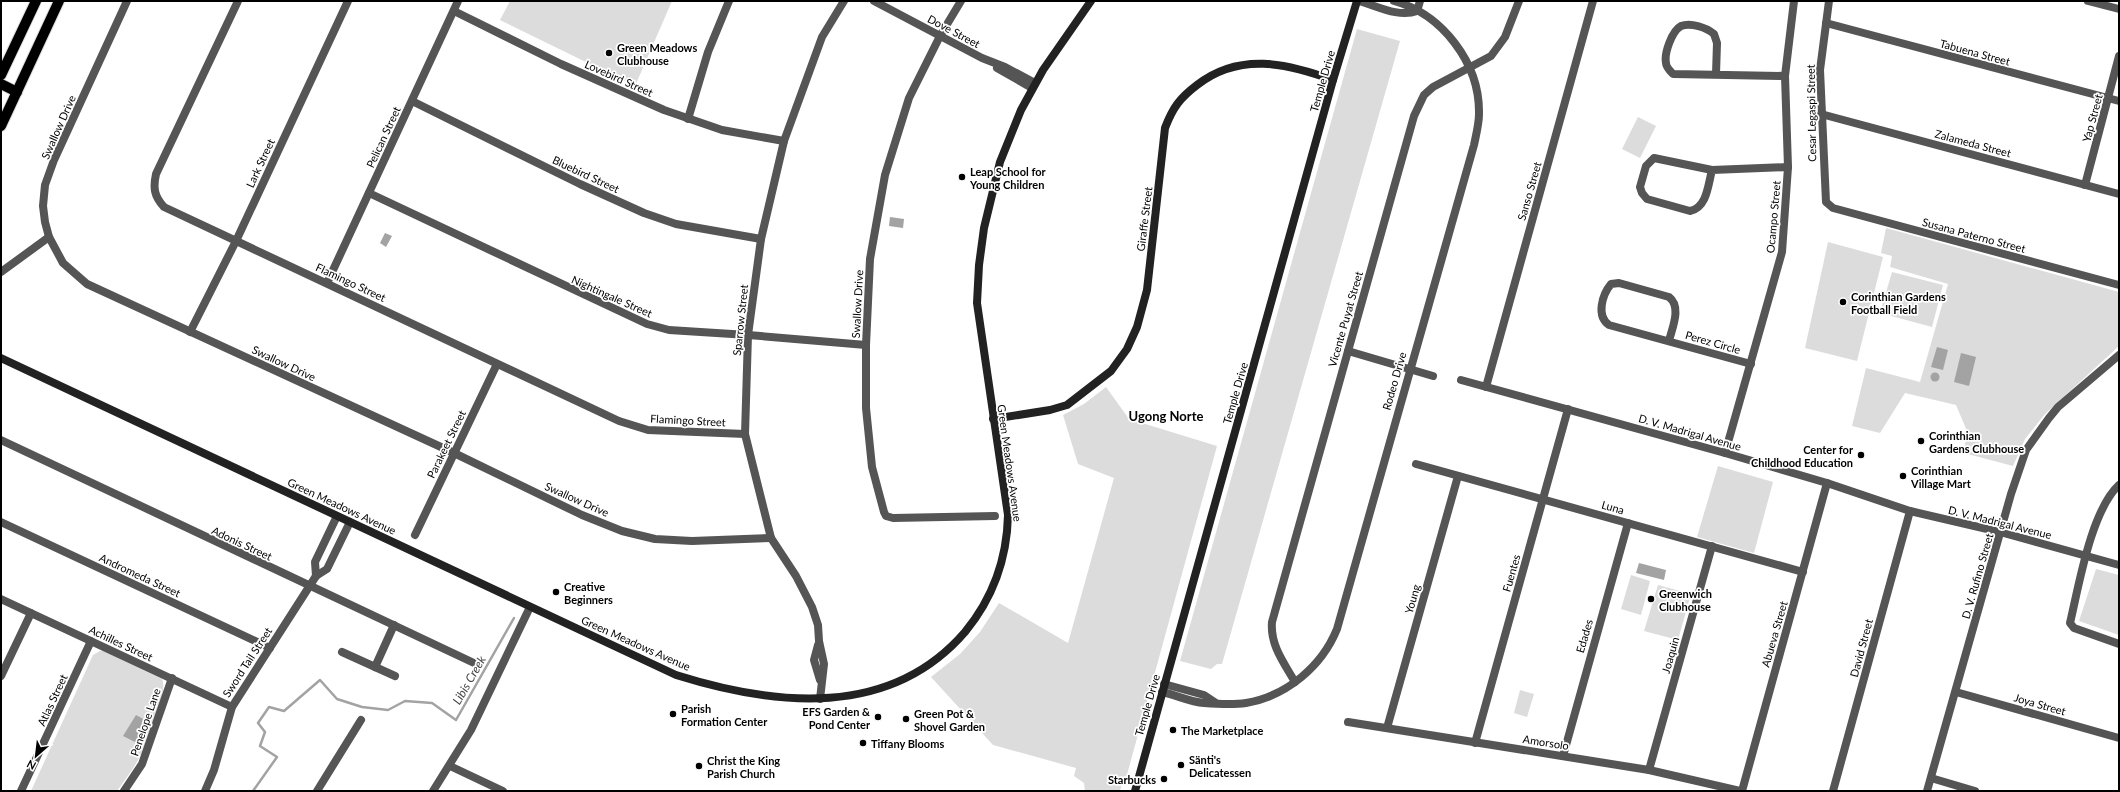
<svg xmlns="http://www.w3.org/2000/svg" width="2120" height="792" viewBox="0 0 2120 792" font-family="Lato,sans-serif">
<rect width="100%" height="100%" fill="#fff"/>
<g fill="#dcdcdc">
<path d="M510 1H672L635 86 500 20Z"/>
<path d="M1357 29 1400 41 1222 664H1217L1211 669 1180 661Z"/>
<path d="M1638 117 1656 126 1640 158 1622 149Z"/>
<path d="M1886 228 2119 292V346L2045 414 2025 439 2013 466 1964 453 1967 431 1956 405 1905 393 1880 433 1852 426 1866 368 1920 382 1948 284 1890 267 1892 256 1881 253Z"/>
<path d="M1828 242 1883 257 1857 361 1805 348Z"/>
<path d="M1892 272 1943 285 1932 327 1880 313Z"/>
<path d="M1106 387 1129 419 1217 446 1125 782H1122L1120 791H1085L1084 783 1074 776 1076 768 993 745 931 677 960 654 980 632 999 603 1068 643 1114 478 1078 464 1063 415 1084 404Z"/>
<path d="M1718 466 1773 482 1754 553 1697 537Z"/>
<path d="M2096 569 2119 575V635L2079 621Z"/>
<path d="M1631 575 1650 581 1641 615 1621 609Z"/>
<path d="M1658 585 1691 594 1678 640 1644 631Z"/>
<path d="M100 651H103L162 679C169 691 145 747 138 760 132 771 124 781 117 791H31L93 655Z"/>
<path d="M1520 690 1534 694 1527 717 1514 713Z"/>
</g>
<g fill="#a3a3a3">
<path d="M890 217 904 219 903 228 889 226Z"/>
<path d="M385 233 392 236 386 247 380 243Z"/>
<path d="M1937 347 1948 350 1943 370 1931 367Z"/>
<path d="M1961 353 1976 357 1969 386 1954 382Z"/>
<circle cx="1935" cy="377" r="4.5"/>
<path d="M1639 563 1666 570 1664 580 1636 573Z"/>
<path d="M136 715 147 721 137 743 123 736Z"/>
</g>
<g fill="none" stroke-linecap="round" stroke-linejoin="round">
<path stroke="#a3a3a3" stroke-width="2.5" d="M253 791 277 757 260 746 265 732 258 723 269 707 284 711 320 680 337 699 362 707 388 710 405 701 432 703 456 720 514 618"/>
<defs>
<g id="primary">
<path d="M1 75 36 1"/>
<path d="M1 84 17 92"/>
<path d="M1 126 59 1"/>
</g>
</defs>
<use href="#primary" stroke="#dbdbdb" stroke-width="12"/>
<g stroke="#555" stroke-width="8">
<path d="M127 1 54 160 45 185 43 206 45 222 49 237 63 263 87 284 454 453 582 515 622 531 655 539 692 541 771 538"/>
<path d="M238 1 156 174C153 188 154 196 164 207L619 421 648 430 745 434"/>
<path d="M874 1 982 58 1005 67 1035 83"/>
<path d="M961 1 940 36 909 98 885 175 870 259 866 345V408L872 467 884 512 886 516 893 518 995 516"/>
<path d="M1359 1C1377 6 1399 18 1417 11"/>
<path d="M1829 1 1820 70 1826 202 1833 208 2119 285"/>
<path d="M2088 1 2119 9"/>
<path d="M454 11 561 64 664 110 722 130 784 141"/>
<path d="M1417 11 1420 1"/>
<path d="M1826 23 2119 101"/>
<path d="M997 68 1032 88"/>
<path d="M1716 74 1717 43 1714 34C1707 28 1691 22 1681 26 1672 31 1664 53 1666 63 1666 67 1670 71 1673 74L1785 76"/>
<path d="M412 101 580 184 644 213 676 224 761 239"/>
<path d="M1821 114 2119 194"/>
<path d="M688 119 708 52 729 1"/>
<path d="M1712 170C1708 185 1707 208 1690 211L1647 199 1642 193 1640 187 1646 166 1654 158 1712 170 1788 167"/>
<path d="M2085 185 2119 56"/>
<path d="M369 193 647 324 669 330 748 335 866 345"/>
<path d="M1 272 49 237"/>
<path d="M327 283 458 1"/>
<path d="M190 332 236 241 348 1"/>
<path d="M1669 341C1672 328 1682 307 1669 297L1619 283 1611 284C1602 295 1596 316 1609 325L1751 364"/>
<path d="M1348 351 1433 376"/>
<path d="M1461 380 1725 453 1827 483 1910 511 2000 532 2119 565"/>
<path d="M1486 387 1593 1"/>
<path d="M1 440 474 663"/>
<path d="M1725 453 1782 252 1788 167 1785 76 1794 1"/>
<path d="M1416 464 1803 572"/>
<path d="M2119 485C2091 511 2079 585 2070 623L2074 628 2119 644"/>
<path d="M1 522 270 648"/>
<path d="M415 535 497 364"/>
<path d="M316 576 315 562 337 516"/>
<path d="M1 599 232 707"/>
<path d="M818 645 814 660 820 680"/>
<path d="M342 652 395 676"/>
<path d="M375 667 394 625"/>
<path d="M1 676 31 613"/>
<path d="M1295 682C1284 663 1270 645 1272 622L1414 116 1424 95 1433 87 1491 56 1505 37 1519 1"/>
<path d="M1164 684 1204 695 1216 703"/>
<path d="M1162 692C1176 695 1190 702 1204 703 1217 704 1233 705 1246 703 1287 696 1322 666 1337 629L1474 145C1476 135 1479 124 1479 114 1480 63 1442 14 1394 1"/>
<path d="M1956 692 2119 738"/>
<path d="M820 699 824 664 819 641 818 625 812 607 796 576 771 538 745 434 748 335 761 239 784 141 822 37 844 1"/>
<path d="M1348 722 1649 770 1740 791"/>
<path d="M1387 728 1458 476"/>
<path d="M1475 743 1568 409"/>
<path d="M1563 756 1628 523"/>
<path d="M450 766 503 791"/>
<path d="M1649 770 1712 546"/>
<path d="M1931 778 1975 791"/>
<path d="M21 791 91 641"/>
<path d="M124 791 142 764 172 678"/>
<path d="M205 791 214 770 232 707 316 576 327 569 350 522"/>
<path d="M317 791 361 720"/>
<path d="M433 791 471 730 530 607"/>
<path d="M1742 791 1827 483"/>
<path d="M1833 791 1910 511"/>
<path d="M1927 791 2011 494 2026 450 2049 418 2058 407 2119 355"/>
</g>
<g stroke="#222" stroke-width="8">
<path d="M1 358 676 675C775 706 890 719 965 632 993 598 1007 559 1008 515L977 303 979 265 984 228 1000 162 1021 110 1043 70 1091 1"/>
<path d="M993 419 1050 410 1067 405 1111 371 1127 349 1137 327 1147 290 1165 128C1173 107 1180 98 1197 85 1239 52 1287 63 1333 80"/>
<path d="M1135 791 1333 80 1357 1"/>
</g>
<use href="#primary" stroke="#000" stroke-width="10"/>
</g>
<g fill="#000" stroke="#fff" stroke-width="1.5">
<circle cx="609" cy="53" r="4"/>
<circle cx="962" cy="177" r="4"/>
<circle cx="1843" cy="302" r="4"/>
<circle cx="1921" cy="441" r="4"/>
<circle cx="1861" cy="455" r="4"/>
<circle cx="1903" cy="476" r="4"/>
<circle cx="556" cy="592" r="4"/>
<circle cx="1651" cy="599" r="4"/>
<circle cx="673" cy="714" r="4"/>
<circle cx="878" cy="717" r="4"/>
<circle cx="906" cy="719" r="4"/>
<circle cx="1173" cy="730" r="4"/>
<circle cx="863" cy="743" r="4"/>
<circle cx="1181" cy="765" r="4"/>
<circle cx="699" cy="766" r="4"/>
<circle cx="1164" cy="779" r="4"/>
</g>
<g text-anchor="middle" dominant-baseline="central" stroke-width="3.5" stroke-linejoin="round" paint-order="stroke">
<g font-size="11" fill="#000" stroke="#fff">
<text transform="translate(954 31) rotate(28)">Dove Street</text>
<text transform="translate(1975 52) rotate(15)">Tabuena Street</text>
<text transform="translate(619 78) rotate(24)">Lovebird Street</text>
<text transform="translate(1322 81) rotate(-74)">Temple Drive</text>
<text transform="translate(1811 113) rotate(-91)">Cesar Legaspi Street</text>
<text transform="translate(2092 118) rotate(-75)">Yap Street</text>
<text transform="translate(58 127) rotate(-66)">Swallow Drive</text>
<text transform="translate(383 137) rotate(-65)">Pelican Street</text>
<text transform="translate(1973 143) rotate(15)">Zalameda Street</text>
<text transform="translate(260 163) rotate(-65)">Lark Street</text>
<text transform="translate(586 174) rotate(25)">Bluebird Street</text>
<text transform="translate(1529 191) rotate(-74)">Sanso Street</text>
<text transform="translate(1773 217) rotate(-85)">Ocampo Street</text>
<text transform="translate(1144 219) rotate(-83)">Giraffe Street</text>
<text transform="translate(1974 235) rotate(15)">Susana Paterno Street</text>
<text transform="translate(351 282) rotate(25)">Flamingo Street</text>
<text transform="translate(612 296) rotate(24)">Nightingale Street</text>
<text transform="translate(857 304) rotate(-87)">Swallow Drive</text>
<text transform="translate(1345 319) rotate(-74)">Vicente Puyat Street</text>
<text transform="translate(740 320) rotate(-84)">Sparrow Street</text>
<text transform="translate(1713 342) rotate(16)">Perez Circle</text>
<text transform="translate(284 363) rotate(25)">Swallow Drive</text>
<text transform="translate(1394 381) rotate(-74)">Rodeo Drive</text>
<text transform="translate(1235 393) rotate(-74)">Temple Drive</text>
<text transform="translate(688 420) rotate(3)">Flamingo Street</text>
<text transform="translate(1690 432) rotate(16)">D. V. Madrigal Avenue</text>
<text transform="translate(446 444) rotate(-64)">Parakeet Street</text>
<text transform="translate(1010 463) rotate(82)">Green Meadows Avenue</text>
<text transform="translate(577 499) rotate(24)">Swallow Drive</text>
<text transform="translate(342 506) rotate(25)">Green Meadows Avenue</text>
<text transform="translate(1613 507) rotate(16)">Luna</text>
<text transform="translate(2000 522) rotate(14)">D. V. Madrigal Avenue</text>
<text transform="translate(242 543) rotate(25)">Adonis Street</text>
<text transform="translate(1511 573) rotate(-74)">Fuentes</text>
<text transform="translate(140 575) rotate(25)">Andromeda Street</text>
<text transform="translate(1977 576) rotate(-74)">D. V. Rufino Street</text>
<text transform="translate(1412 599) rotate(-74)">Young</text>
<text transform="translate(1774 634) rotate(-74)">Abueva Street</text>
<text transform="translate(1584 636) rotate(-74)">Edades</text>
<text transform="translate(121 643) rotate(25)">Achilles Street</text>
<text transform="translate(636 643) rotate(24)">Green Meadows Avenue</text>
<text transform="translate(1861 648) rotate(-75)">David Street</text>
<text transform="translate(1670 655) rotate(-74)">Joaquin</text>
<text transform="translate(247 662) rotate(-57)">Sword Tail Street</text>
<text transform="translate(52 700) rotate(-65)">Atlas Street</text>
<text transform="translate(2040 704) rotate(16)">Joya Street</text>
<text transform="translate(1147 705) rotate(-74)">Temple Drive</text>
<text transform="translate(145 722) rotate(-71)">Penelope Lane</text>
<text transform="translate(1546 742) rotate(9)">Amorsolo</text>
</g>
<g font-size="11" font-weight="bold" fill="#000" stroke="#fff" text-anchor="start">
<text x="617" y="47">Green Meadows<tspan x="617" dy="13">Clubhouse</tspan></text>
<text x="970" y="171">Leap School for<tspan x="970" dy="13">Young Children</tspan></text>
<text x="1851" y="296">Corinthian Gardens<tspan x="1851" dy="13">Football Field</tspan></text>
<text x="1929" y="435">Corinthian<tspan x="1929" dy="13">Gardens Clubhouse</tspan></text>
<text x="1853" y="449" text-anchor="end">Center for<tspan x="1853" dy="13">Childhood Education</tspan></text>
<text x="1911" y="470">Corinthian<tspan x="1911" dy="13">Village Mart</tspan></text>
<text x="564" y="586">Creative<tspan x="564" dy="13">Beginners</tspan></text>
<text x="1659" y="593">Greenwich<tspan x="1659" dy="13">Clubhouse</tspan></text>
<text x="681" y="708">Parish<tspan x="681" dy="13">Formation Center</tspan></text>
<text x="870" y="711" text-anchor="end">EFS Garden &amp;<tspan x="870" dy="13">Pond Center</tspan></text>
<text x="914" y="713">Green Pot &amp;<tspan x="914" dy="13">Shovel Garden</tspan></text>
<text x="1181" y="730">The Marketplace</text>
<text x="871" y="743">Tiffany Blooms</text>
<text x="1189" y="759">Sänti's<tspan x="1189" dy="13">Delicatessen</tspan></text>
<text x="707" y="760">Christ the King<tspan x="707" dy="13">Parish Church</tspan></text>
<text x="1156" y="779" text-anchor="end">Starbucks</text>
</g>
<g font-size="12" font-style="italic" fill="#444" stroke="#fff">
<text transform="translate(469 680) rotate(-60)">Libis Creek</text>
</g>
<g font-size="13" font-weight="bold" fill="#000" stroke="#fff">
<text x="1166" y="416">Ugong Norte</text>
</g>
</g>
<rect width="2120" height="792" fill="none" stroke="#000000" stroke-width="4"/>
<g transform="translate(36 756) rotate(208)" stroke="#ffffff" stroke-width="3" paint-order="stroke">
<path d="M0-3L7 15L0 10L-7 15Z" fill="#000000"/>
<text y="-6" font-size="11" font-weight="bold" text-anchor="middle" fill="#000000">N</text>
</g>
</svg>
